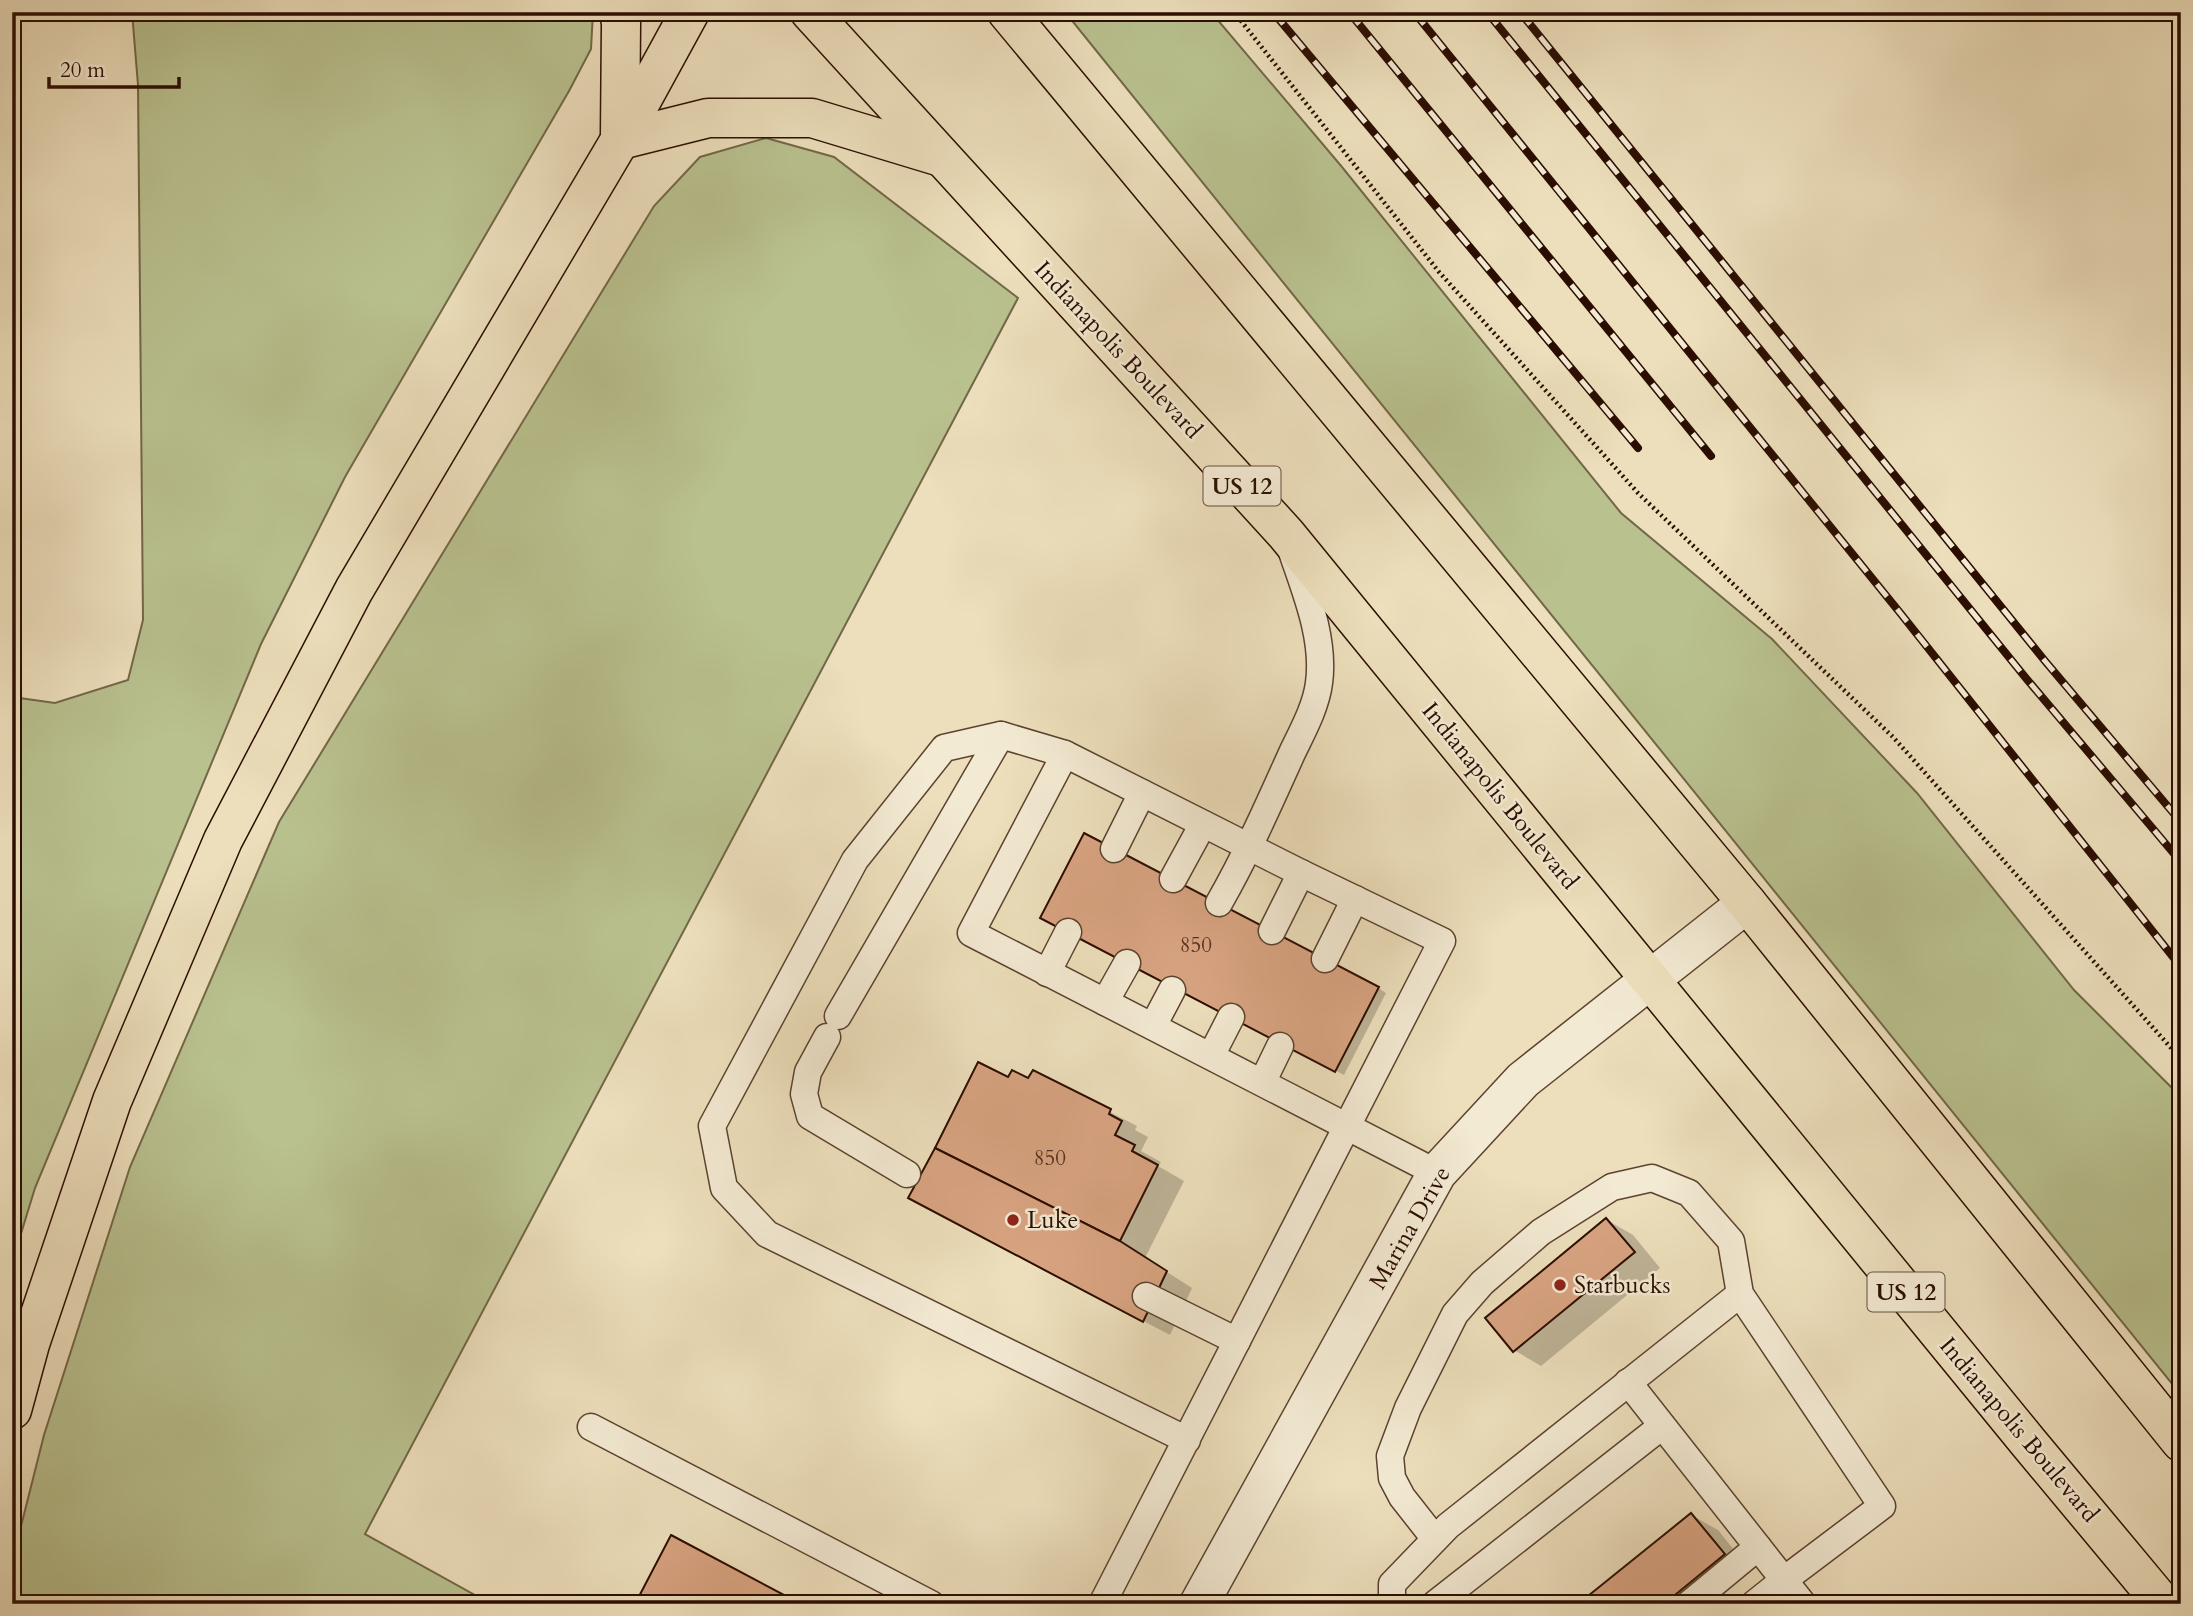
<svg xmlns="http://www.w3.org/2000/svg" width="2193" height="1616" viewBox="0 0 2193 1616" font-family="Cardo,serif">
<rect width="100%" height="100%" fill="#eddfbc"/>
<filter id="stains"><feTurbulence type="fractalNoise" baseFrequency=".00286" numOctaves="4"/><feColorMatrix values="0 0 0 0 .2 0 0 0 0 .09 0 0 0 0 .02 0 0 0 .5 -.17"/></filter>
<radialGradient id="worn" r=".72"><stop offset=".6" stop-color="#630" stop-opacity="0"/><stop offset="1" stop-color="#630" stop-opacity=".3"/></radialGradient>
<g fill="#b9c18f" stroke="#726748" stroke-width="2">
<path d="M132 12H593L591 49 569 91 345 477 261 644 35 1188 12 1263V697L55 703 128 680 143 620 138 85Z"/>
<path d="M1065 12H1211L1342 167 1621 513 1772 639 1917 793 2074 990 2181 1097V1395Z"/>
<path d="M766 138 834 157 1018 298 365 1534 491 1604H12V1562L44 1435 130 1167 279 822 654 206 700 157Z"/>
</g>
<g fill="#0003">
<path d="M1050 922 1378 988 1386 993 1344 1075Z"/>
<path d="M1033 1072 1137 1126 1135 1130 1148 1137 1141 1151 1161 1162 1158 1166 1184 1181 1145 1258 1192 1288 1170 1335 937 1213 1009 1080 1029 1081Z"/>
<path d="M1607 1220 1633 1235 1660 1268 1541 1366 1514 1350Z"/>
<path d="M1691 1515 1718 1530 1750 1570 1708 1604H1588Z"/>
</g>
<g fill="#d8a381" stroke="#2b0d00" stroke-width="2">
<path d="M1084 833 1379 987 1335 1072 1040 918Z"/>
<path d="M978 1062 1008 1077 1012 1070 1028 1078 1033 1070 1111 1109 1109 1114 1122 1121 1115 1135 1135 1145 1132 1151 1158 1165 1120 1241 935 1148Z"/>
<path d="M935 1148 1120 1241 1167 1271 1143 1322 908 1198Z"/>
<path d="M1606 1218 1635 1252 1513 1352 1485 1318Z"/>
<path d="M1691 1513 1725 1554 1664 1604H1585L1583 1600Z"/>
<path d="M671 1535 801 1604H635Z"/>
</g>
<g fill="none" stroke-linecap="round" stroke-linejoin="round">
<defs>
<g id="service">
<path d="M1065 754 971 933 1437 1173"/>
<path d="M1114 849 1142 793"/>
<path d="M1173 879 1203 824"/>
<path d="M1219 903C1247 854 1269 804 1292 753 1302 732 1316 707 1319 683 1325 639 1306 593 1292 552"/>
<path d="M1272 931 1301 873"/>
<path d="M1325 959 1355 899"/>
<path d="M1047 973 1068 932"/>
<path d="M1105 1002 1127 963"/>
<path d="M838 1016 1001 735"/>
<path d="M1153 1026 1172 990"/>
<path d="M827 1037 808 1072 804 1094 810 1116 907 1174"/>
<path d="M1211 1056 1231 1017"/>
<path d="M1263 1081 1280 1046"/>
<path d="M1146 1296 1237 1341"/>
<path d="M591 1427 931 1604"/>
<path d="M1435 1539 1402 1497 1392 1478 1390 1456 1408 1408 1455 1314 1482 1283 1541 1232 1612 1187 1652 1178 1689 1193 1731 1241 1740 1294 1882 1506 1784 1580 1628 1382"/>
<path d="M1102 1604C1216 1383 1329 1162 1442 941L1301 873 1065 754 1001 735 944 748 855 860 712 1126 724 1188 767 1234 1187 1440"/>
<path d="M1392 1604V1584L1448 1526 1740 1294"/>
<path d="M1435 1604 1662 1426"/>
<path d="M1689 1604 1758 1547"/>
<path d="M1754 1604 1784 1580 1803 1604"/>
</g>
<path id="tertiary" d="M1199 1604 1437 1173 1523 1080 1747 903"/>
<g id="primary">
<path d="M810 12 1286 534 2028 1442 2163 1604"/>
<path d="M1007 12 1747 903 2181 1442"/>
</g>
<g id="motorway">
<path d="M619 12 621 23 620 134"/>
<path d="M620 140 708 118H812L941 157"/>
<path d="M12 1410 30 1344 112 1101 223 840 354 590 620 140 690 12"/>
</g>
</defs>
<use href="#service" stroke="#5c422f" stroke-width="29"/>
<use href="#tertiary" stroke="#5c422f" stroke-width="41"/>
<use href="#primary" stroke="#2b0d00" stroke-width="41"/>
<use href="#motorway" stroke="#2b0d00" stroke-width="41"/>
<path stroke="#2b0d00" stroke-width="4.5" stroke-dasharray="2 3.5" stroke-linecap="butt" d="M1234 12 1439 272 1638 493 1893 737 2181 1059"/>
<use href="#service" stroke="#f3ead3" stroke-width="26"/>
<use href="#tertiary" stroke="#f3ead3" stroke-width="38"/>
<use href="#primary" stroke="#eddfbc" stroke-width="38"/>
<use href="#motorway" stroke="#eddfbc" stroke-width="38"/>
<defs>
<g id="rail">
<path d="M1273 12 1638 448"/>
<path d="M1349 12 1711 456"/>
<path d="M1414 12 1901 614 2181 967"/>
<path d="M1487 12 2025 677 2181 862"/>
<path d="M1520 12 2045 661 2181 822"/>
</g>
</defs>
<use href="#rail" stroke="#2b0d00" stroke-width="8"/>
<use href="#rail" stroke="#f3ead3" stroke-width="5" stroke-dasharray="16" stroke-linecap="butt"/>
</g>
<g fill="#8f2418" stroke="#f3ead3" stroke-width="2.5">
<circle cx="1013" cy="1220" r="7"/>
<circle cx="1560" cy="1285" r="7"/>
</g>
<g text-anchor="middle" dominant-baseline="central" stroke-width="5" stroke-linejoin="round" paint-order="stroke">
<g font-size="21" fill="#563220">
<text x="1196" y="945">850</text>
<text x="1050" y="1158">850</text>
</g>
<g fill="#f3ead3" stroke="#674f3f" stroke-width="2">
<rect x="1203.5" y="466.5" width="77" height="39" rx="5"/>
<rect x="1867.5" y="1272.5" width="77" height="39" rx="5"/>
</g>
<g font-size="23" font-weight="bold" fill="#2b0d00">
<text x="1242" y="486">US 12</text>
<text x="1906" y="1292">US 12</text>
</g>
<g font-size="24" fill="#2b0d00" stroke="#f3ead3">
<text transform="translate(1118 350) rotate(47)">Indianapolis Boulevard</text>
<text transform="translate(1500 796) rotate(51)">Indianapolis Boulevard</text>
<text transform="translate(1410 1228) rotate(-60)">Marina Drive</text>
<text transform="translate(2019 1430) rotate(50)">Indianapolis Boulevard</text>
</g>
<g font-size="24" fill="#2b0d00" stroke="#f3ead3" text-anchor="start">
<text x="1027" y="1220">Luke</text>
<text x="1574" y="1285">Starbucks</text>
</g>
</g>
<rect width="2193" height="1616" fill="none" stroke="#eddfbc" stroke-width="42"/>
<rect x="14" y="14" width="2165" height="1588" fill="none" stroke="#2b0d00" stroke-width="3.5"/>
<rect x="21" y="21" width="2151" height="1574" fill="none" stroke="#2b0d00" stroke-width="2"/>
<path d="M49 77v10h130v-10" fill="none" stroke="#2b0d00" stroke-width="3.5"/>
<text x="60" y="77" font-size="21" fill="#2b0d00" stroke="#f3ead3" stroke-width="5" paint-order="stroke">20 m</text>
<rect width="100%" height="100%" filter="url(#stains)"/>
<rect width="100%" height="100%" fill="url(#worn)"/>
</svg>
